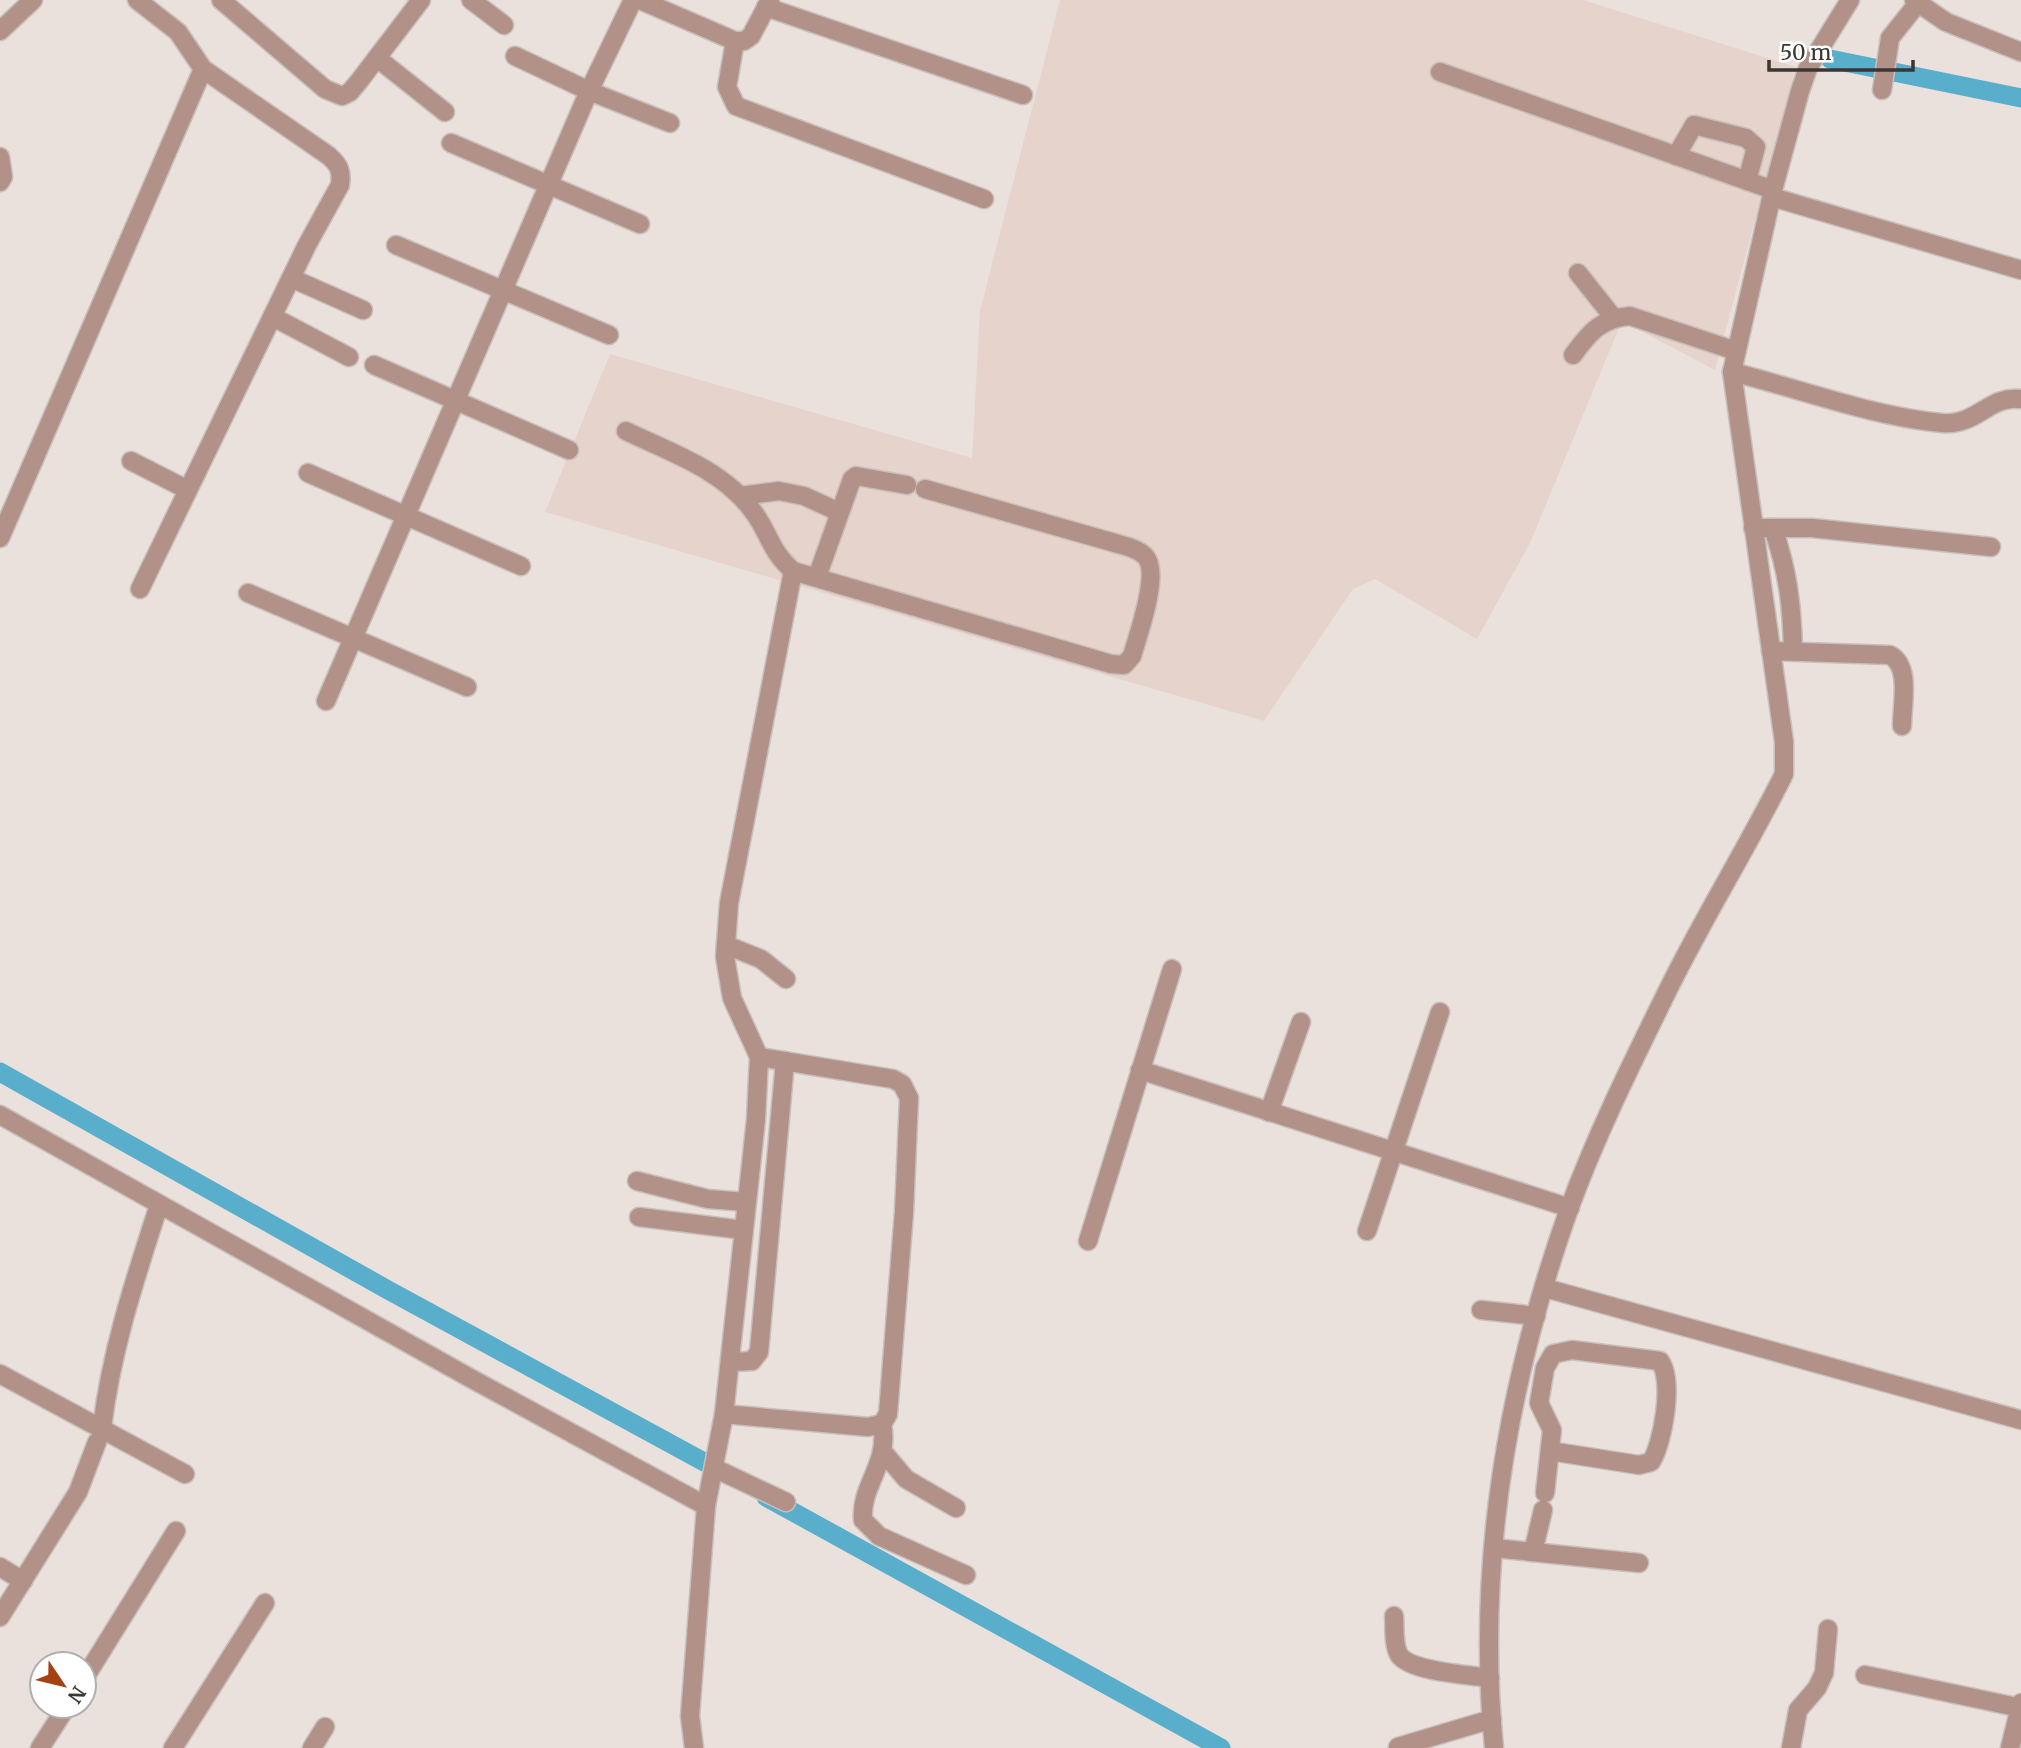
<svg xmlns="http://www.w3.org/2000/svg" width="2021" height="1748" viewBox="0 0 2021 1748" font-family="Merriweather,serif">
<rect width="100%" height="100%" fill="#ebe1dc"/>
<path fill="#e6d3cc" d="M1060 0H1583L1796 67 1715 370 1622 321 1530 543 1477 639 1375 579 1353 589 1264 721 545 512 610 354 972 458 980 311Z"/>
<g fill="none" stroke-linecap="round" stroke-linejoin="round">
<g stroke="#59aecb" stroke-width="19">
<path d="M1830 59 2021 98"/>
<path d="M0 1072 388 1290 728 1475"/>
<path d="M766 1497 1221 1748"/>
</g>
<defs>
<g id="minor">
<path d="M137 0 178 32 203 69 329 156C339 165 342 171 340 185L307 245 140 589"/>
<path d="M221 0 325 89 342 96 350 92 360 80 421 0"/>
<path d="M471 0 504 25"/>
<path d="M640 0 735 41H744L751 36 770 0"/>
<path d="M1914 0 1946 22 2021 52"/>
<path d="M766 7 1023 95"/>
<path d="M0 31 33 0"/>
<path d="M735 41 727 87 736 106 984 199"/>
<path d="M515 56 589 91 670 123"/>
<path d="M377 58 445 112"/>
<path d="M1440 72 1773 190"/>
<path d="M1882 90 1890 38 1918 3"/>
<path d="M451 143 640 224"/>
<path d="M1676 156 1694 125 1746 138 1756 147 1747 181"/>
<path d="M0 157 3 177 0 182"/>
<path d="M1772 197 2021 270"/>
<path d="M396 245 609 335"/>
<path d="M1578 273 1613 317"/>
<path d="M291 278 363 310"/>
<path d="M273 317 349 357"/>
<path d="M1573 355C1589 333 1601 318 1630 316L1736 351"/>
<path d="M374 365 569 450"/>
<path d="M1732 372C1801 389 1870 416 1942 423 1977 426 1989 395 2021 399"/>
<path d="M626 431C669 452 722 469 752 510 770 533 769 550 793 571L1111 664 1124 665 1132 656C1138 635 1161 572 1145 556 1137 548 1124 546 1115 543L925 489"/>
<path d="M131 461 188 490"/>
<path d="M308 473 521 566"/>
<path d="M740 496 779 491 804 496 839 512"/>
<path d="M1753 528H1812L1991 547"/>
<path d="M1773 528C1788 572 1792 605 1793 651"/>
<path d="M0 538 203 69"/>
<path d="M817 577 852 479 856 476 907 485"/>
<path d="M248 593 467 687"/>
<path d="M1771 651 1890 655C1911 666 1902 704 1902 726"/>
<path d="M326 701 589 91 633 0"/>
<path d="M726 945 761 959 786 979"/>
<path d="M1140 1070 1570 1208"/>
<path d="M1269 1112 1301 1022"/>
<path d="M0 1115 472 1379 706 1506"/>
<path d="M637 1181 708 1199 746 1202"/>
<path d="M639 1217 743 1230"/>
<path d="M1367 1231 1440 1012"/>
<path d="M1088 1241 1172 969"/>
<path d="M1545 1288 2021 1420"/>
<path d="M1481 1310 1536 1316"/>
<path d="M731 1362 752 1361 759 1352 785 1061"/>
<path d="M0 1374 185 1474"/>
<path d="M724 1414 868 1427 882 1424 888 1414 904 1212 909 1098 902 1084 893 1079 759 1057"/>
<path d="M882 1424C890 1464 860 1485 863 1520L879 1536 966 1575"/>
<path d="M102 1428C111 1351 135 1279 159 1205"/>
<path d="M884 1453 906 1479 956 1508"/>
<path d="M714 1468 786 1502"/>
<path d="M1545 1493 1552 1430 1539 1403 1545 1368 1553 1354 1572 1350 1660 1361C1674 1381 1663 1443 1651 1462L1639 1465 1550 1451"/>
<path d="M1494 1548 1639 1563"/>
<path d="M1533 1552 1543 1510"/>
<path d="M0 1567 23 1581"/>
<path d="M1394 1616C1395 1628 1393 1644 1399 1655 1411 1672 1470 1675 1490 1678"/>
<path d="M0 1617 78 1492 97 1442"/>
<path d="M1865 1675 2021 1708"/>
<path d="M84 1679 176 1531"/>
<path d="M1398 1747 1492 1719"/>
<path d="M40 1748 67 1706"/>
<path d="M173 1748 265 1603"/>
<path d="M312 1748 325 1727"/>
<path d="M694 1748 690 1716 706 1506 724 1414 756 1119 759 1057 732 998 725 957 729 903 793 571"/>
<path d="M1494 1748C1476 1565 1508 1381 1569 1209 1595 1138 1629 1069 1662 1002 1699 924 1746 851 1784 774V742L1732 372 1773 190 1800 91 1808 68 1850 0"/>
<path d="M1791 1748 1798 1710 1817 1688 1824 1673 1828 1629"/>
<path d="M2010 1748 2021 1703"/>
</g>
</defs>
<use href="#minor" stroke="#c8bfba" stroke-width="21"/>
<use href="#minor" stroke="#b19188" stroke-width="18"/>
</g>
<g transform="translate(63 1685) rotate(125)"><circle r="33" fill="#ffffff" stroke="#b0afae" stroke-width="2"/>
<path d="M0-5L12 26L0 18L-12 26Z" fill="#a64113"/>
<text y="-10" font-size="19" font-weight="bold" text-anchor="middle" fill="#3a3634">N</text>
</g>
<path d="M1769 60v10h144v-10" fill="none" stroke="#3a3634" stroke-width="3.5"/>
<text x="1780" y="60" font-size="21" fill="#3a3634" stroke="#ffffff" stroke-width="5" paint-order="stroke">50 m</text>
</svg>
